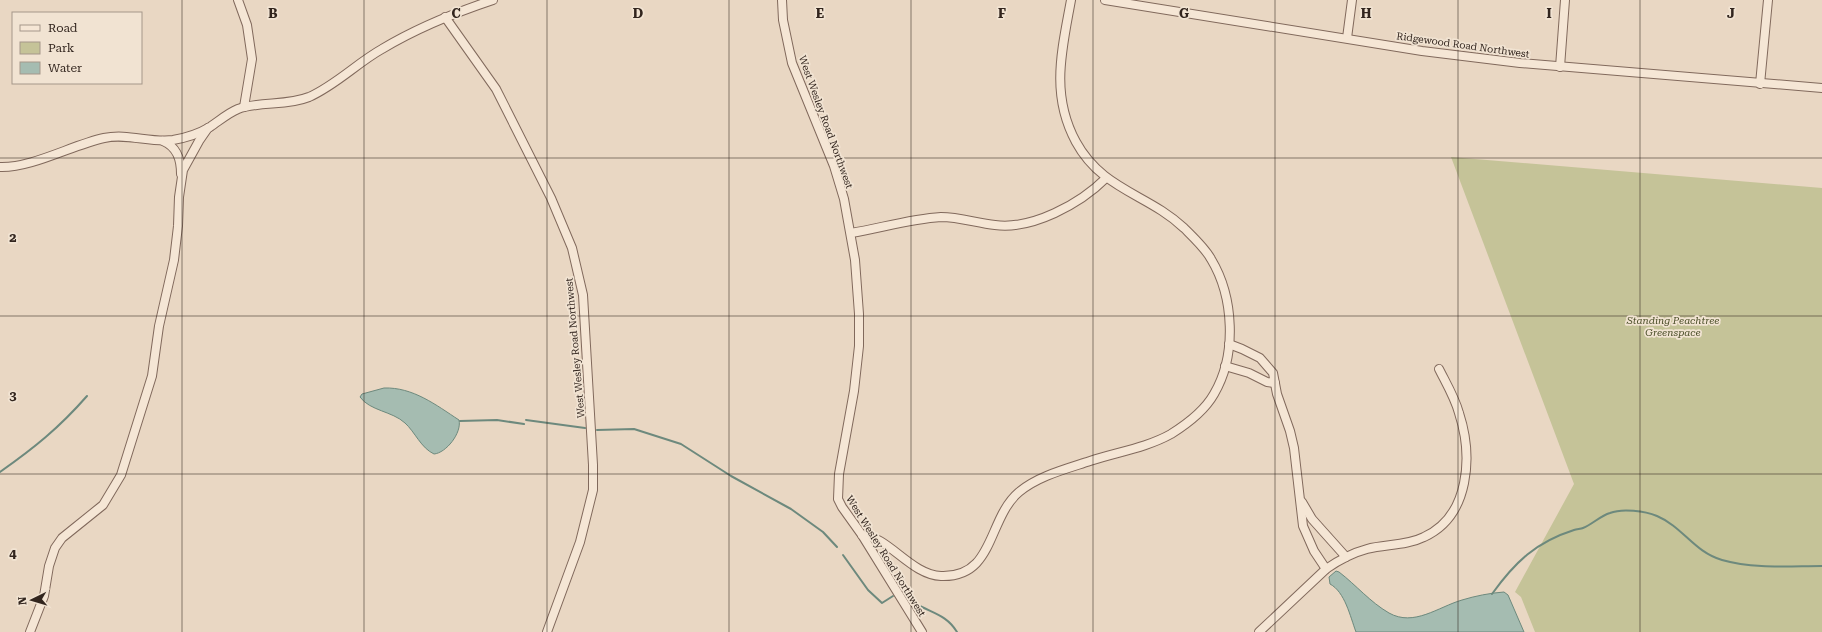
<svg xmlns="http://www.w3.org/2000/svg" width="1822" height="632" viewBox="0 0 1822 632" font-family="'Roboto Serif',serif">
<rect width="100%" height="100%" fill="#e9d7c3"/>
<path fill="#c5c398" d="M1451 157 1822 188V632H1535L1521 597 1515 592 1574 484Z"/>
<g fill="#a5bcb1" stroke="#6d897d">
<path d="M384 388C413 387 436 405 459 420 462 433 446 453 434 454 421 448 415 432 405 423 392 411 370 411 360 397L362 394Z"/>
<path d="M1336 571 1339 572C1356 585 1370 602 1389 613 1414 627 1438 607 1462 600 1475 596 1490 593 1504 592L1508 595 1524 632H1356C1350 616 1345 592 1330 584L1329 577Z"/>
</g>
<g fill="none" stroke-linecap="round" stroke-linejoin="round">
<g stroke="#6d897d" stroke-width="2">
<path d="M526 420 585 428"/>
<path d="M460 421 497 420 524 424"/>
<path d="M597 430 634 429 681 444 731 476 791 509 823 532 837 547"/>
<path d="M0 472C34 448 59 428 87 396"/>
<path d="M843 555 868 590 882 603 893 596"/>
<path d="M901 591C908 596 914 603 922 607 936 614 948 617 957 632"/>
<path d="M1492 594C1515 562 1536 542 1574 530 1577 529 1581 529 1583 528 1593 524 1600 516 1610 513 1622 508 1645 511 1657 516 1683 527 1694 552 1722 560 1754 569 1789 566 1822 566"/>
</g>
<defs>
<g id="minor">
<path d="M238 0 247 25 252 59 244 107"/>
<path d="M782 0 783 20 792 63 834 166 844 199 855 260 859 314V346L854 391 839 474 838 499 842 507 862 535 922 632"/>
<path d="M1105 0 1422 51 1520 63 1822 88"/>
<path d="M445 17 496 89 551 198 572 248 583 295 593 465V490L580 542 547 632"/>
<path d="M1347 38 1352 0"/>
<path d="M1560 67 1565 0"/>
<path d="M1760 84 1768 0"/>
<path d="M163 141C177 147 181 159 181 174"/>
<path d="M0 167C32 168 72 145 104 138 128 133 150 143 173 140 185 138 200 133 210 127 219 121 228 113 238 109 260 101 287 106 309 97 336 85 357 63 382 49 417 28 454 13 493 0"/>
<path d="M851 233C881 228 910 219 941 217 959 217 977 223 995 225 1032 230 1080 204 1106 178"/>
<path d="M1229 344 1242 349 1260 358 1273 373 1277 394 1290 431 1294 448 1303 526 1314 551 1326 569"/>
<path d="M1225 366 1249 373 1267 382 1275 383"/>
<path d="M1302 502 1312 519 1346 557"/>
<path d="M862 535C888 536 911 575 941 576 995 578 987 519 1019 492 1038 476 1066 469 1090 461 1117 452 1146 448 1171 434 1187 424 1205 410 1214 394 1237 355 1234 297 1211 259 1205 248 1193 237 1184 228 1148 194 1102 190 1076 142 1050 94 1062 50 1071 0"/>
<path d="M30 632 44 596 49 566 55 548 62 538 103 505 121 475 152 376 159 326 174 260 178 226 179 197 183 170 199 141 208 128"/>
<path d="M1259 632 1326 569C1339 560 1352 553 1367 549 1385 544 1406 546 1424 537 1470 516 1473 456 1459 413 1455 398 1446 383 1439 369"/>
</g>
</defs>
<use href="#minor" stroke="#81695c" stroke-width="10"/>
<use href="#minor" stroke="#f5e6d5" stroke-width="8"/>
</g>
<path fill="none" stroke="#32251e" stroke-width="1" stroke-opacity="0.55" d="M182 0V632M364 0V632M547 0V632M729 0V632M911 0V632M1093 0V632M1275 0V632M1458 0V632M1640 0V632M0 158H1822M0 316H1822M0 474H1822"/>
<g text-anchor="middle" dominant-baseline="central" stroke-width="3.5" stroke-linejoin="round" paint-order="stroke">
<g font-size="10" fill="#32251e" stroke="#f1e3d2">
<text transform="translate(1463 45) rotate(8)">Ridgewood Road Northwest</text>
<text transform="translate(826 122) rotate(70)">West Wesley Road Northwest</text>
<text transform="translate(575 348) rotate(-95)">West Wesley Road Northwest</text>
<text transform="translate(886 556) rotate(58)">West Wesley Road Northwest</text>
</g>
<g font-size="10" font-style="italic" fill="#494d27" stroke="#f1e3d2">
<text x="1673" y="320">Standing Peachtree<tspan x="1673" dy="12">Greenspace</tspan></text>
</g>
</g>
<g font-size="13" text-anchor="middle" font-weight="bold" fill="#32251e" stroke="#f1e3d2" stroke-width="3.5" stroke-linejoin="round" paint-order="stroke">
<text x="273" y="18">B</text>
<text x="456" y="18">C</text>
<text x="638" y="18">D</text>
<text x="820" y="18">E</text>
<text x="1002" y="18">F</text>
<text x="1184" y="18">G</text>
<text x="1366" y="18">H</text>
<text x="1549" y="18">I</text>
<text x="1731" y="18">J</text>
<text x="13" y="242">2</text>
<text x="13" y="400">3</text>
<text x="13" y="558">4</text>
</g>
<rect x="12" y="12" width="130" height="72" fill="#f1e3d2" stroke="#a5978a"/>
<rect x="20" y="25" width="20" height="6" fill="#f5e6d5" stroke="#a5978a"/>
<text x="48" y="32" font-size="12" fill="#32251e">Road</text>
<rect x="20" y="42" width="20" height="12" fill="#c5c398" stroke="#a5978a"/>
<text x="48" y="52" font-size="12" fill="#32251e">Park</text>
<rect x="20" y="62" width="20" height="12" fill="#a5bcb1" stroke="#a5978a"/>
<text x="48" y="72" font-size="12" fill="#32251e">Water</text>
<g transform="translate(32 600) rotate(265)" stroke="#f1e3d2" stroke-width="3" paint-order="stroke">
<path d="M0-3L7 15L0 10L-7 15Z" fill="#32251e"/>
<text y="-6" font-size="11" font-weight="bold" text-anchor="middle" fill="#32251e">N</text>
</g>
</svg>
